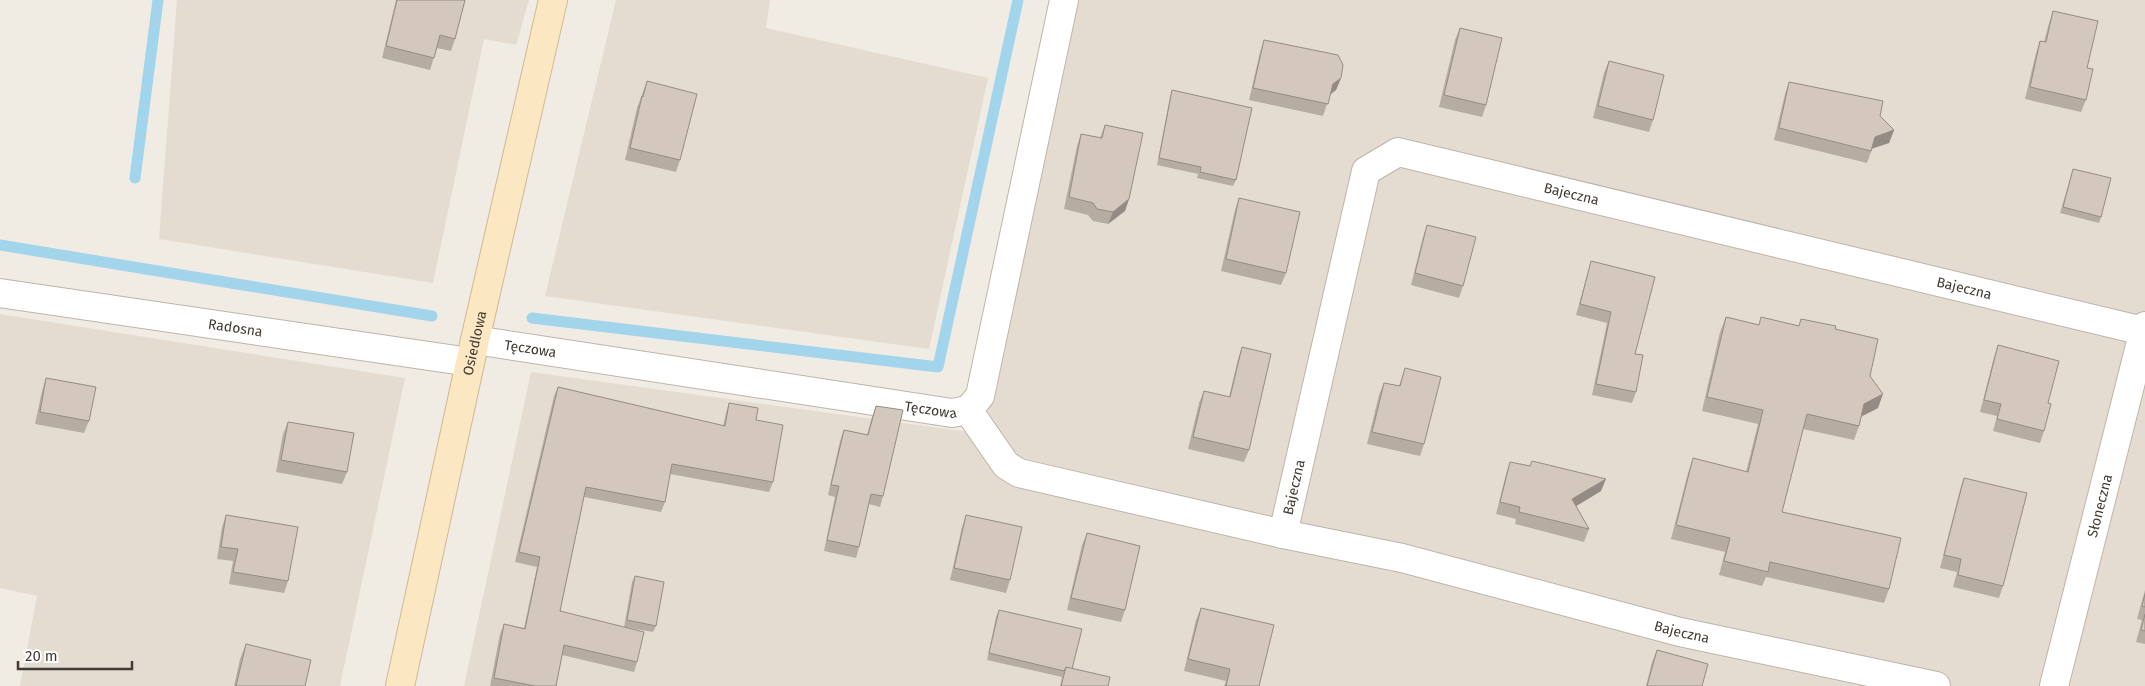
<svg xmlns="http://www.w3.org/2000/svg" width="2145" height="686" viewBox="0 0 2145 686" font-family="'Fira Sans',sans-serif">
<rect width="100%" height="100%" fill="#f0ebe3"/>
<g fill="#e4dcd1">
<path d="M177 0H529L516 45 484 39 433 283 159 239Z"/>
<path d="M616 0H770L766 28 988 78 929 349 545 296Z"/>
<path d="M1074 0H2145V686H464L531 372 983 434 1061 72Z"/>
<path d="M0 314 405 378 340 686H20L37 596 0 588Z"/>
</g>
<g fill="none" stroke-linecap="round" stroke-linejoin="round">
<g stroke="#a2d5eb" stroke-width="11">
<path d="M135 178 158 0"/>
<path d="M0 245 432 316"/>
<path d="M532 318 938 367 1018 0"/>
</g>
<defs>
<g id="street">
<path id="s1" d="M0 293 470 362"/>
<path id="s2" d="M475 340 952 413 968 410 980 396 984 377 1064 0"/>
<path id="s3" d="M968 410 1006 465 1019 473 1283 534 1402 558 1680 632 1936 686"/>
<path id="s4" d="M1283 534 1366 171 1398 152 2143 331"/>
<path id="s5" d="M2054 686 2145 326"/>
</g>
<g id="secondary">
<path id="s6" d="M400 686 475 340 553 0"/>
</g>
</defs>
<use href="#street" stroke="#beb4a9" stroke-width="30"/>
<use href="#secondary" stroke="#ceb995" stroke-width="30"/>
<use href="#street" stroke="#fff" stroke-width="28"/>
<use href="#secondary" stroke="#fbe7c2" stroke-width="28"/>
</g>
<g fill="#b6aca2">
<path d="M396 0H465L455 39 451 51 437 48 430 70 382 58Z"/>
<path d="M2053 11 2087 68 2086 100 2081 112 2025 99 2036 53 2040 41 2044 42 2049 23Z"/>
<path d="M1460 28 1486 105 1482 117 1439 107 1455 40Z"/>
<path d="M1264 40 1341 78 1336 90 1330 95 1323 116 1249 100 1260 52Z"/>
<path d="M1609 61 1653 120 1649 132 1593 118 1604 73Z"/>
<path d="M647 81 680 160 676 172 625 160 637 108Z"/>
<path d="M1789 82 1880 116 1894 130 1889 143 1872 149 1867 163 1774 140 1785 94Z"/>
<path d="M1172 90 1236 180 1233 186 1197 178 1198 174 1157 165 1170 97Z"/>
<path d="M1105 125 1129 199 1125 211 1108 224 1093 221 1088 215 1064 209 1077 146 1081 134 1100 138Z"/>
<path d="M2073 169 2101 217 2099 223 2060 213Z"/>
<path d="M1239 198 1286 273 1281 285 1221 271 1235 210Z"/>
<path d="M1427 225 1463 286 1459 298 1411 285 1423 237Z"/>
<path d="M1591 261 1635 354 1636 392 1632 403 1592 395 1607 323 1576 315 1588 272Z"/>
<path d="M1726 317 1758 325 1798 326 1835 329 1870 376 1878 408 1861 417 1859 426 1854 440 1803 429 1782 512 1889 589 1884 603 1766 577 1762 586 1719 575 1725 552 1671 539 1688 473 1693 458 1746 472 1758 424 1702 411 1720 332Z"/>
<path d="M1998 345 2048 403 2044 431 2040 443 1993 431 1997 416 1980 412 1994 357Z"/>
<path d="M1242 347 1249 450 1244 462 1188 449 1199 403 1204 391 1229 397 1238 359Z"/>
<path d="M1405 368 1424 444 1420 456 1367 444 1379 395 1384 383 1399 386Z"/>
<path d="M46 378 89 421 84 433 35 424 42 391Z"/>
<path d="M558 387 723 426 726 413 729 403 756 420 773 482 769 492 670 474 665 502 661 512 584 497 560 611 637 662 634 672 562 655 556 686H490L500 634 504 624 524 628 537 567 515 562 554 396Z"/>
<path d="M876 406 883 496 880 507 869 504 859 547 856 558 824 551 835 497 828 495 840 441 844 430 867 435 872 417Z"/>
<path d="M288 422 347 472 342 484 276 472 283 434Z"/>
<path d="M1510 462 1601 491 1576 506 1589 529 1584 542 1515 524 1516 519 1496 514 1506 474Z"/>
<path d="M1964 478 2003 586 1999 598 1953 587 1957 572 1940 568 1960 490Z"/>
<path d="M226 515 288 581 284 593 229 584 233 561 217 559 222 527Z"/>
<path d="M966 515 1010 580 1006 593 950 580 962 527Z"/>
<path d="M1087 533 1125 610 1121 622 1067 610 1082 545Z"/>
<path d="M635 576 656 626 653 632 624 627 632 582Z"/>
<path d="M2145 590V644L2136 642 2142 620 2137 619Z"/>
<path d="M1201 608 1259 686H1224L1226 681 1184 671 1196 620Z"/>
<path d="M999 610 1072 669 1108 686H1060L1062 677 987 660 996 617Z"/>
<path d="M246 644 305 686H234L240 659Z"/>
<path d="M1657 650 1702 686H1646L1652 662Z"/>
</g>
<g fill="#948c84">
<path d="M1341 78 1336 90 1328 96 1333 84Z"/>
<path d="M1894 130 1889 143 1870 149 1875 137Z"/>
<path d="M1129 199 1125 211 1108 224 1113 212Z"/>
<path d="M1883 394 1878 408 1858 418 1864 404Z"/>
<path d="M1606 479 1601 491 1568 511 1572 499Z"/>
</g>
<g fill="#d4c8bc" stroke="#948c84">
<path d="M397 0H465L455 39 440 35 434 58 386 46Z"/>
<path d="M2053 11 2098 21 2087 68 2093 69 2086 100 2030 87 2040 41 2046 42Z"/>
<path d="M1460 28 1502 38 1486 105 1444 95Z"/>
<path d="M1264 40 1338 55 1343 65 1341 78 1333 84 1328 104 1253 88Z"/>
<path d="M1609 61 1664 75 1653 120 1598 106Z"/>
<path d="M647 81 697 94 680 160 630 148 642 96 643 97Z"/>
<path d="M1789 82 1883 101 1880 116 1894 130 1875 137 1871 151 1779 128Z"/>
<path d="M1172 90 1252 108 1236 180 1200 172 1201 167 1159 158Z"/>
<path d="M1105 125 1143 133 1129 199 1113 212 1097 209 1093 203 1069 197 1081 134 1102 138Z"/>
<path d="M2073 169 2111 178 2101 217 2063 207Z"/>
<path d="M1239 198 1300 212 1286 273 1226 259Z"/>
<path d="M1427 225 1476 237 1463 286 1415 273Z"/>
<path d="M1591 261 1655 277 1635 354 1643 355 1636 392 1596 384 1611 312 1580 304Z"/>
<path d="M1726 317 1759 325 1761 317 1799 326 1801 319 1836 326 1835 329 1878 339 1870 376 1883 394 1864 404 1859 426 1807 414 1782 512 1901 538 1889 589 1770 562 1768 572 1724 561 1730 538 1676 525 1693 458 1748 472 1763 410 1707 397Z"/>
<path d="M1998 345 2059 361 2048 403 2051 404 2044 431 1997 419 2001 404 1984 400Z"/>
<path d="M1242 347 1271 354 1249 450 1193 437 1204 391 1230 397Z"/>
<path d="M1405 368 1441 377 1424 444 1372 432 1384 383 1400 386Z"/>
<path d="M46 378 96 387 89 421 40 412Z"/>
<path d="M558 387 725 426 729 403 758 408 756 420 783 425 773 482 672 464 665 502 586 487 560 611 644 632 637 662 564 645 556 686H535L494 678 504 624 525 629 540 557 519 552Z"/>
<path d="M876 406 903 410 883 496 871 494 859 547 827 540 839 486 831 485 844 430 868 435Z"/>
<path d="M288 422 354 433 347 472 281 460Z"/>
<path d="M1532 461 1606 479 1572 499 1589 529 1519 512 1520 507 1500 502 1510 462 1530 466Z"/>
<path d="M1964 478 2027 493 2003 586 1958 575 1961 559 1944 555Z"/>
<path d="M226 515 298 527 288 581 233 572 238 549 221 547Z"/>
<path d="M966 515 1022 527 1010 580 954 568Z"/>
<path d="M1087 533 1140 546 1125 610 1071 598Z"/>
<path d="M635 576 664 582 656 626 627 620Z"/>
<path d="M2145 594V607L2142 606Z"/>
<path d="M1201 608 1274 625 1259 686H1226L1230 669 1188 659Z"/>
<path d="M999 610 1082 629 1072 669 1066 667 1064 671 989 653Z"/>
<path d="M2145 614V631L2141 630Z"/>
<path d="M246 644 311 660 305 686H236Z"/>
<path d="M1657 650 1708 664 1702 686H1647Z"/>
<path d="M1066 667 1110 677 1108 686H1061Z"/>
</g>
<g text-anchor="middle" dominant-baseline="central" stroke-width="4" stroke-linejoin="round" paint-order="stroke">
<g font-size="14" fill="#423b34" stroke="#fff">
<text stroke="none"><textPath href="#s4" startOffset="588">Bajeczna</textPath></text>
<text stroke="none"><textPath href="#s4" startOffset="992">Bajeczna</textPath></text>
<text stroke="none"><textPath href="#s1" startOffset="238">Radosna</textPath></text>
<text stroke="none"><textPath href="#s6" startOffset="351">Osiedlowa</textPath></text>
<text stroke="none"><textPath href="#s2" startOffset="56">Tęczowa</textPath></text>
<text stroke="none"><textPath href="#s2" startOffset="461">Tęczowa</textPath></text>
<text stroke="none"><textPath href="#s4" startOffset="48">Bajeczna</textPath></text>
<text stroke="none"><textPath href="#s5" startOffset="186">Słoneczna</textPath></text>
<text stroke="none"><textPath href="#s3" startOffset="764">Bajeczna</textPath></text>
</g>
</g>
<path d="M18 661v8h114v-8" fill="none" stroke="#423b34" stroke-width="2.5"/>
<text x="25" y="661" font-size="15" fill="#423b34" stroke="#ffffff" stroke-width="4" paint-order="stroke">20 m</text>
</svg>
